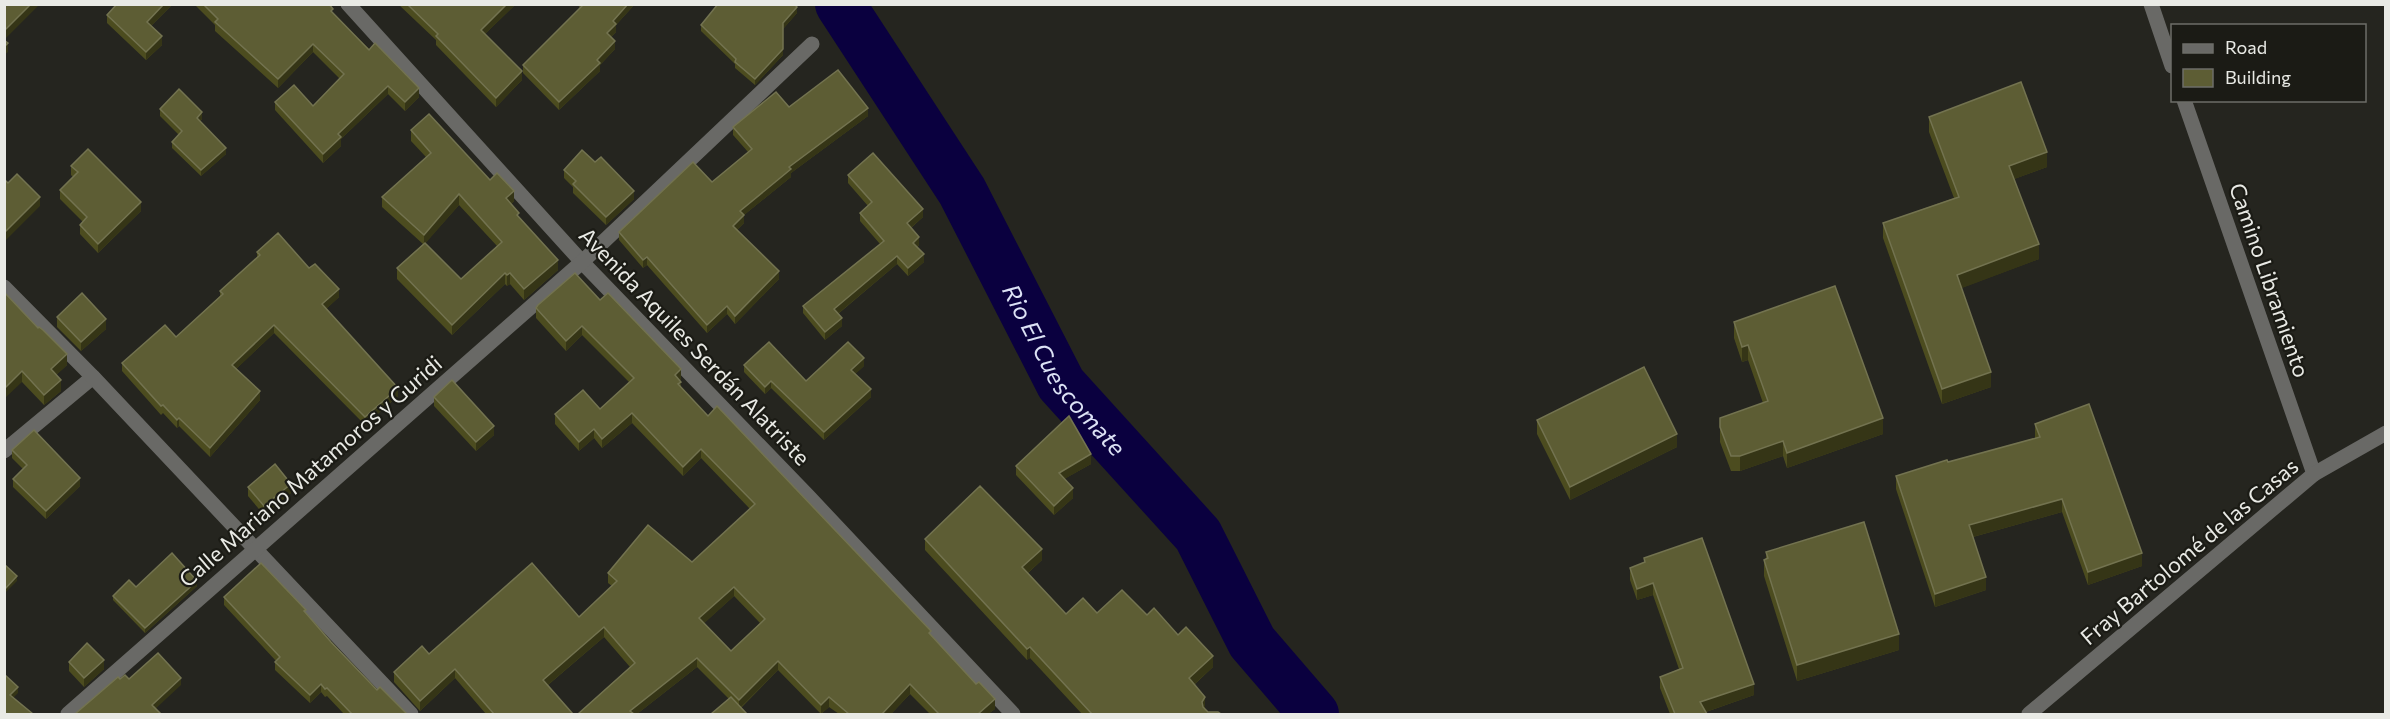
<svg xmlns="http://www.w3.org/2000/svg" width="2390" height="719" viewBox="0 0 2390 719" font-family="Commissioner,sans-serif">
<rect width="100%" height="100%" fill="#25251f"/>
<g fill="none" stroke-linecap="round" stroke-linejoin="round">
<path stroke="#0a003f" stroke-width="50" id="s1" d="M840 4 962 191 1061 384 1198 535 1252 642 1314 714"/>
<path stroke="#696966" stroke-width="15" d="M4 451 93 377"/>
<g stroke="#696966" stroke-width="15">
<path d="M348 4 582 262 808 496 1013 714"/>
<path d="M2151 4 2172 66"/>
<path d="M2184 100 2314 474"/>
<path d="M4 287 93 377 411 714"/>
<path d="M68 714 582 262 812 44"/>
<path d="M2029 714 2314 474 2386 433"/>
</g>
</g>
<g fill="#4c4c1f" fill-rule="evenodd">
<path d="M173 4 151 26 162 45 146 60 107 23V15Z"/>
<path d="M194 4H329L333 14 419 97 405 111 388 94 341 139V146L323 163 275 110V102L313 106 340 79 313 52 278 88 215 31V25Z"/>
<path d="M398 4H516L485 34 522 80 496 107 436 45V40Z"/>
<path d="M577 4H635L616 25V32L611 37 615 49 600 65V71L559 110 523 73V65L581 9Z"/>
<path d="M797 13 783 29V55L755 85 735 68V64L701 31V25Z"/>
<path d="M789 107 868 116 791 173V177L744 215V223L737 230 779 279 735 324 727 314 707 333 647 265 643 268 619 240V232L712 182 748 152 733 135V127Z"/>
<path d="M160 109 202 119 200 121 226 154 201 176 172 148V142L179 135 160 116Z"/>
<path d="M1929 117 2047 167 2014 179 2039 259 1961 288 1991 387 1942 404 1883 238V223L1954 198 1929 132Z"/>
<path d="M411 130 490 180 514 201 511 204 519 217 558 270 524 300 510 284 507 286 505 284 452 335 397 279V268L423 244 382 207V197L426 157 411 141ZM459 205 497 246 461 279 425 243Z"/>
<path d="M71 166 141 211 98 253 80 234V225L83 222 60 199V190L73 177 71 175Z"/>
<path d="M564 170 634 199 606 225 573 193V187L564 178Z"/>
<path d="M848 175 923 217 911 228 919 245 917 247 924 262 908 276 897 264 838 314 842 326 825 340 803 313V306L880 244 860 221V213L868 206 848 183Z"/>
<path d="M257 252 309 268 339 297 326 309 398 396 365 425 274 333 236 369 260 400 210 457 179 426 177 428 163 413 161 415 122 371V363L176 337 220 296V291L257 257Z"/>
<path d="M4 292 67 365 56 375 61 391 44 405 22 382Z"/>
<path d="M600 300 681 379 680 380 681 387 708 416 931 635 995 709 988 714H930L910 694 891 714H839L829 707 821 714 778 670 741 708 729 699 697 667 637 714H578L630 667 604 637 548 685 573 714H486L455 678 420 711 394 682V672L429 654 579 617 612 586 608 583V573L692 562 750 509 701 458 683 476 632 423 602 448 594 438 579 451 555 424V414L600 409 629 382 582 335 566 351 536 318V308ZM734 596 760 623 731 651 704 623Z"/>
<path d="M57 317 106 329 81 351 57 327Z"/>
<path d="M1734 322 1883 434 1787 468 1783 456 1740 471H1731L1720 442V418L1763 403 1748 360 1742 362 1734 338Z"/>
<path d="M744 365 806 381 864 366 855 374 871 397 824 440 771 388 765 394 744 372Z"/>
<path d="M434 397 494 435 476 451 434 406Z"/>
<path d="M1537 420 1677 447 1570 500 1537 434Z"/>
<path d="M2035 424 2142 566 2088 585 2062 512 1973 537 1986 590 1935 607 1896 489V476L2035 438Z"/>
<path d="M12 450 80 486 46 519 13 487V479L23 469 12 458Z"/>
<path d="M1091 464 1064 479 1073 498 1054 515 1016 475V466Z"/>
<path d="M248 487 291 493 264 515 248 496Z"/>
<path d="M925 539 1042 560 1028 573 1066 614 1097 613 1147 615 1178 635 1213 667 1195 684 1205 707V709L1208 712 1221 714H1082L1030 658 1027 660 925 550Z"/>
<path d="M1766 552 1899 650 1797 681 1764 576V560L1766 559Z"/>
<path d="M1644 558 1754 695 1706 712 1707 714H1670L1660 688V677L1679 669 1653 595 1637 600 1630 580V568L1644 563Z"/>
<path d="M197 586 145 633 113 600V596L136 587Z"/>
<path d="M224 597 306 613 331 642 377 690 407 714H344L327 696 325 697 321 692 310 703 275 670V662L276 661 224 605Z"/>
<path d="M69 662 104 669 84 687 69 671Z"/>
</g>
<g fill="#353516">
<path d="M31 4H40L4 40V31Z"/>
<path d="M164 4H173L147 30V22Z"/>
<path d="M507 4H516L481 38V30Z"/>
<path d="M628 4H635L616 25V32L607 41V33L613 21Z"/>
<path d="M797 7V13L783 29V23Z"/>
<path d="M162 36V45L146 60V52Z"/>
<path d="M615 41V49L600 65V71L559 110V102Z"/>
<path d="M8 43V52L4 55V47Z"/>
<path d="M313 44V52L278 88V79Z"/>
<path d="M783 49V55L755 85V79Z"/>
<path d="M522 71V80L496 107V98Z"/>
<path d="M388 86V94L341 139V146L323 163V154L338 134Z"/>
<path d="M419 88V97L405 111V102Z"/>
<path d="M868 108V116L791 173V177L744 215V223L733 234V226L740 211 789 167Z"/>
<path d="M202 112V119L197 124V118Z"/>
<path d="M226 148V154L201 176V170Z"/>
<path d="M2047 152V167L2009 181V166Z"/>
<path d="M514 191V201L506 209V198Z"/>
<path d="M634 191V199L606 225V217Z"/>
<path d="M459 194V205L424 245V235Z"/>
<path d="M40 197V206L4 242V233Z"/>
<path d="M141 202V211L98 253V244Z"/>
<path d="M923 209V217L907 231V223Z"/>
<path d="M919 237V245L913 250V243Z"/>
<path d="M2039 244V259L1957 290V275Z"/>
<path d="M924 254V262L908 276V268Z"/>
<path d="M897 256V264L834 317V309Z"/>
<path d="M647 257V265L643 268V260Z"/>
<path d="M558 260V270L524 300V289Z"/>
<path d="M779 271V279L735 324V316Z"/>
<path d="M505 273V284L452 335V325Z"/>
<path d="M510 273V284L507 286V275Z"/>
<path d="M339 289V297L322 313V304Z"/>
<path d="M727 306V314L707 333V325Z"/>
<path d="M842 318V326L825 340V332Z"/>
<path d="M106 319V329L81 351V342Z"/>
<path d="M274 325V333L232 373V365Z"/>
<path d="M582 326V335L566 351V341Z"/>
<path d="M1748 345V360L1742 362V347Z"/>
<path d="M67 354V365L51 380V369Z"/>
<path d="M864 358V366L851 378V370Z"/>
<path d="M681 369V379L675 385V375Z"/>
<path d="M22 371V382L4 399V389Z"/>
<path d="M1991 372V387L1942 404V389Z"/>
<path d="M61 380V391L44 405V395Z"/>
<path d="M771 381V388L765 394V387Z"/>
<path d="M398 388V396L365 425V417Z"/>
<path d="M871 389V397L824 440V432Z"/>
<path d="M260 391V400L210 457V448Z"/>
<path d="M632 413V423L602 448V439Z"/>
<path d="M179 418V426L177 428V420Z"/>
<path d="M1883 418V434L1787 468V453Z"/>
<path d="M494 426V435L476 451V442Z"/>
<path d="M594 429V438L579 451V442Z"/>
<path d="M1677 434V447L1570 500V487Z"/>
<path d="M1783 441V456L1740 471V456Z"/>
<path d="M701 449V458L683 476V467Z"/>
<path d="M1091 454V464L1059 482V473Z"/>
<path d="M80 478V486L46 519V511Z"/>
<path d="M291 484V493L264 515V506Z"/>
<path d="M1073 488V498L1054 515V506Z"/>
<path d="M2062 499V512L1969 538V525Z"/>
<path d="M1042 549V560L1022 578V567Z"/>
<path d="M2142 553V566L2088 585V572Z"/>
<path d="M17 576V581L4 594V590Z"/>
<path d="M1986 577V590L1935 607V594Z"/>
<path d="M197 581V586L145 633V628Z"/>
<path d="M1653 583V595L1637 600V589Z"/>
<path d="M734 587V596L699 628V618Z"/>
<path d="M604 627V637L543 689V680Z"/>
<path d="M1899 634V650L1797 681V665Z"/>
<path d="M1030 647V658L1027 660V649Z"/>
<path d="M1213 656V667L1189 689V678Z"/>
<path d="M697 658V667L637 714H630V711Z"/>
<path d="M104 660V669L84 687V678Z"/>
<path d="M778 661V670L739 709V700Z"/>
<path d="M455 669V678L420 711V701Z"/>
<path d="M181 678V685L152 712V705Z"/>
<path d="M321 684V692L310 703V695Z"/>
<path d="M910 684V694L891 714H882Z"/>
<path d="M1754 684V695L1700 714V702Z"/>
<path d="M18 687V693L10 701V695Z"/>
<path d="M829 697V707L821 714V705Z"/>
<path d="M1205 697V707L1202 713V702Z"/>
<path d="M995 699V709L988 714H978Z"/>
</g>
<g fill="#5d5d34" stroke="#737350" stroke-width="1.5" fill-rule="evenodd">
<path d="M4 4H31L4 31Z"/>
<path d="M117 4H164L147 22 162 36 146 52 107 15Z"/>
<path d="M203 4H329L333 9 331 11 369 50 375 43 419 88 405 102 388 86 338 134 341 137 323 154 275 102 294 85 313 106 344 74 313 44 278 79 215 22 218 19Z"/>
<path d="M407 4H507L481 30 522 71 496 98 436 36 438 34Z"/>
<path d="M584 4H628L613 21 616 24 607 33 615 41 597 60 600 63 559 102 523 65Z"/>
<path d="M718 4H794L797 7 783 23V49L755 79 735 62 736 59 701 25Z"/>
<path d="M4 40 8 43 4 47Z"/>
<path d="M838 70 868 108 789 167 791 169 740 211 744 215 733 226 779 271 735 316 727 306 707 325 647 257 643 260 619 232 693 162 712 182 752 149 733 127 776 92 789 107Z"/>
<path d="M2021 82 2047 152 2009 166 2039 244 1957 275 1991 372 1942 389 1883 223 1959 197 1929 117Z"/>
<path d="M179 89 202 112 197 118 226 148 201 170 172 142 182 131 160 109Z"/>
<path d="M429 114 490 180 497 173 514 191 506 198 519 213 517 215 558 260 524 289 510 273 507 275 505 273 452 325 397 268 425 243 461 279 502 242 459 194 424 235 382 197 431 153 411 130Z"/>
<path d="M88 149 141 202 98 244 80 225 87 217 60 190 78 172 71 166Z"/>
<path d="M582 150 595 162 601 157 634 191 606 217 573 184 576 181 564 170Z"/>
<path d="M873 153 923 209 907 223 919 237 913 243 924 254 908 268 897 256 834 309 842 318 825 332 803 306 884 241 860 213 872 202 848 175Z"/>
<path d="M17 174 40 197 4 233V179L8 183Z"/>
<path d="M278 233 309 268 315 264 339 289 322 304 398 388 365 417 274 325 232 365 260 391 210 448 179 418 177 420 163 405 161 406 122 363 165 325 176 337 223 294 220 291 260 255 257 252Z"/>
<path d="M575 273 600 300 608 293 681 369 675 375 681 382 678 384 708 416 717 406 931 631 929 633 976 684 979 682 995 699 978 714H939L910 684 882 714H849L829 697 821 705 778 661 739 700 697 658 630 711 634 714H578L635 663 604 627 543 680 573 714H494L455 669 420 701 394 672 422 646 429 654 532 563 579 617 617 581 608 573 648 525 692 562 755 504 701 449 683 467 632 413 602 439 594 429 579 442 555 414 583 390 600 409 634 378 582 326 566 341 536 308 538 305ZM734 587 765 619 731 651 699 618Z"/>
<path d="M1835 286 1883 418 1787 453 1783 441 1740 456H1731L1720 427V418L1768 401 1748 345 1742 347 1734 322Z"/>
<path d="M4 292 38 328 39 327 43 330 67 354 51 369 61 380 44 395 22 371 4 389Z"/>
<path d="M82 293 106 319 81 342 57 317Z"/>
<path d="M769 342 806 381 848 342 864 358 851 370 871 389 824 432 771 381 765 387 744 365Z"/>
<path d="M1644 367 1677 434 1570 487 1537 420Z"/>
<path d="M452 380 494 426 476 442 434 397Z"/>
<path d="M2089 404 2142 553 2088 572 2062 499 1969 525 1986 577 1935 594 1896 476 1947 460 1948 462 2040 437 2035 424Z"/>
<path d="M1069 416 1091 454 1059 473 1073 488 1054 506 1016 466Z"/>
<path d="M34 430 80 478 46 511 13 479 27 465 12 450Z"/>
<path d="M275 464 291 484 264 506 248 487Z"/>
<path d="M980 486 1042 549 1022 567 1066 614 1083 598 1097 613 1122 590 1147 615 1154 608 1178 635 1186 627 1213 656 1189 678 1205 697 1202 702 1203 707 1208 712H1218L1221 714H1092L1030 647 1027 649 925 539Z"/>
<path d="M1864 522 1899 634 1797 665 1764 560 1768 558 1766 552Z"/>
<path d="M1702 538 1754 684 1700 702 1707 714H1675L1660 677 1683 668 1653 583 1637 589 1630 568 1645 562 1644 558Z"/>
<path d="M172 553 197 581 145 628 113 596 129 580 136 587Z"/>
<path d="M261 563 306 610 304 611 331 642 377 690 380 687 407 714H352L327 688 325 689 321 684 310 695 275 662 280 657 224 597Z"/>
<path d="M4 564 17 576 4 590Z"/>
<path d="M87 643 104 660 84 678 69 662Z"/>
<path d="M158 653 181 678 152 705 161 714H75L118 677 120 679 125 675 129 679Z"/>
<path d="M4 674 18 687 10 695 33 714H4Z"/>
<path d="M731 697 747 714H711Z"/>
</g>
<g text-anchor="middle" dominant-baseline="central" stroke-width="4.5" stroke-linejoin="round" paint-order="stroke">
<g font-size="22" fill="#e9eae5" stroke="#1b1b15">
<text transform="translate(2270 280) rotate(71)">Camino Libramiento</text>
<text transform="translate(695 346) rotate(46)">Avenida Aquiles Serdán Alatriste</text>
<text transform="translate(310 471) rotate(-41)">Calle Mariano Matamoros y Guridi</text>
<text transform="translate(2189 551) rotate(-40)">Fray Bartolomé de las Casas</text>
</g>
<g font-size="24" font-style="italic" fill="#dce1f5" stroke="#1b1b15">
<text stroke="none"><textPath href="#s1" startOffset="430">Rio El Cuescomate</textPath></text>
</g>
</g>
<rect width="2390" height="719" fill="none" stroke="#e9eae5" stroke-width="12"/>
<rect x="2171" y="24" width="195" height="78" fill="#1b1b15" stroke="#6d6e68" stroke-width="1.5"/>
<rect x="2183" y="44" width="30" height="9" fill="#696966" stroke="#6d6e68" stroke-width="1.5"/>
<text x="2225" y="54" font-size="18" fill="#e9eae5">Road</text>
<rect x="2183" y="69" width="30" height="18" fill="#5d5d34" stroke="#6d6e68" stroke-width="1.5"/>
<text x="2225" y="84" font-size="18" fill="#e9eae5">Building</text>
</svg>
